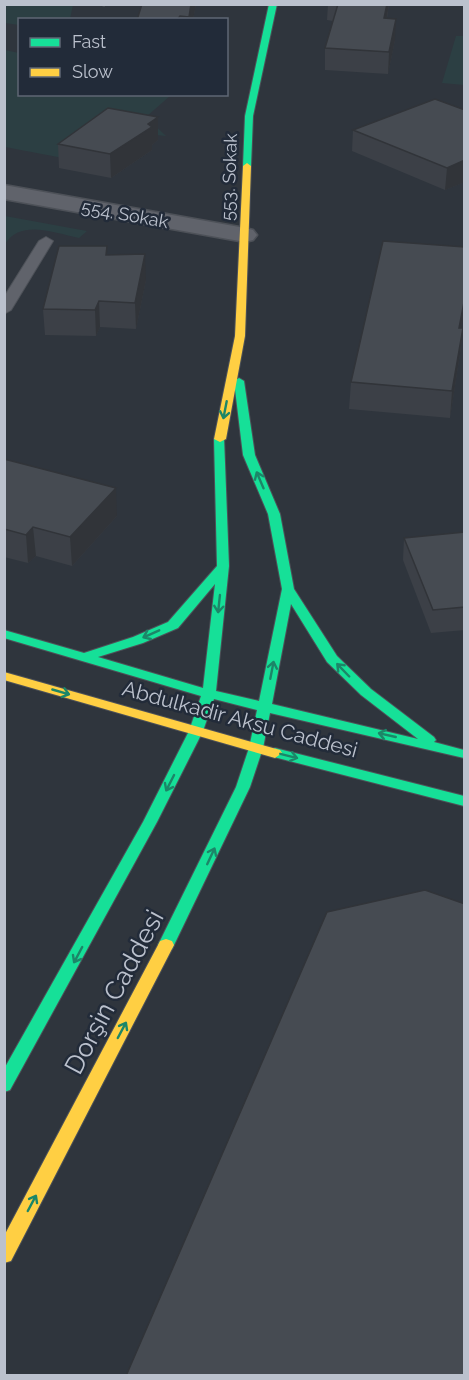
<svg xmlns="http://www.w3.org/2000/svg" width="469" height="1380" viewBox="0 0 469 1380" font-family="Raleway,sans-serif">
<rect width="100%" height="100%" fill="#2f353d"/>
<g fill="#2c3f43">
<path d="M4 5 5 4 73 5 70 19 20 20 19 25 5 23Z"/>
<path d="M456 36H464V85L442 83Z"/>
<path d="M5 50 19 53 20 94 171 95 146 117 166 136 96 129 63 158 5 147Z"/>
<path d="M5 216 87 231 79 238C54 233 21 219 5 244Z"/>
</g>
<g fill="none" stroke-linecap="round" stroke-linejoin="round">
<defs>
<path id="lane" d="M46 237 53 241 11 310 4 314V297L39 241Z"/>
<path id="street" d="M4 185 245 228 253 230 257 235 253 240 245 242 4 199Z"/>
<g id="fast">
<path d="M269 4H277L253 116 251 166 247 169 243 166 245 116Z"/>
<path d="M239 378 244 381 255 455 280 514 294 589 337 656 371 689 434 737 436 740 434 742 464 750V758L270 713 263 748 250 787 174 945 172 949 166 951 160 949 158 945 236 787 249 748 257 710 214 699 203 731 157 822 10 1090 4 1092V1069L143 822 189 731 201 696 4 638V630L84 653 133 637 168 622 217 566 214 439 220 436 224 437 229 566 216 691 259 701 282 589 268 514 243 455 234 381ZM215 584 203 688 98 657 143 643 178 628ZM291 604 327 662 361 695 418 739 272 704Z"/>
<path d="M275 748 464 796V806L270 756 268 753 270 750Z"/>
</g>
<g id="slow">
<path d="M247 163 251 166 245 336 226 439 220 442 214 439 235 336 243 166Z"/>
<path d="M4 672 280 750 282 753 275 758 4 680Z"/>
<path d="M166 939 172 941 174 945 11 1261 4 1263V1236L158 945 160 941Z"/>
</g>
</defs>
<use href="#lane" stroke="#4d5158" stroke-width="2"/>
<use href="#street" stroke="#4d5158" stroke-width="3"/>
<use href="#fast" stroke="#4d5158" stroke-width="2"/>
<use href="#slow" stroke="#4d5158" stroke-width="2"/>
<path stroke="#5d6268" stroke-width="2" stroke-dasharray="3 3" stroke-linecap="butt" d="M96 4 107 6"/>
<use href="#lane" fill="#60636b" fill-rule="evenodd"/>
<use href="#street" fill="#60636b" fill-rule="evenodd"/>
<use href="#fast" fill="#16e098" fill-rule="evenodd"/>
<use href="#slow" fill="#ffcf43" fill-rule="evenodd"/>
</g>
<g fill="#3c4047">
<path d="M142 4H196L193 20H137Z"/>
<path d="M328 4H389L387 18 395 40 388 74 325 70V48L333 21 327 20Z"/>
<path d="M465 110V182L445 190 352 151 353 130Z"/>
<path d="M158 117V140L152 145V150L111 178 59 168 58 144Z"/>
<path d="M465 247V310L461 328H463L460 354 450 418 349 409 351 382Z"/>
<path d="M108 255 146 280 136 329 100 327 96 336 45 335 43 309Z"/>
<path d="M4 459 117 516 72 566 36 556 28 563 4 557Z"/>
<path d="M465 532V630L431 633 403 560 404 538Z"/>
</g>
<g fill="#313439">
<path d="M191 4H196L193 20H189Z"/>
<path d="M387 4H389L383 40 384 18Z"/>
<path d="M396 19 395 40 388 74 389 52Z"/>
<path d="M158 117V140L152 145V150L111 178 110 154Z"/>
<path d="M465 160V182L445 190 447 168Z"/>
<path d="M145 254 146 280 136 329 135 303Z"/>
<path d="M465 297V310L457 354 459 328Z"/>
<path d="M99 301 100 327 96 336 95 310Z"/>
<path d="M463 328 460 354 450 418 452 391Z"/>
<path d="M116 488 117 516 72 566 70 537Z"/>
<path d="M33 527 36 556 28 563 26 535Z"/>
</g>
<g fill="#464b52" stroke="#313439" stroke-width="1.5">
<path d="M142 4H191L189 17 180 16 177 20H137Z"/>
<path d="M338 4H387L384 18 396 19 389 52 325 48Z"/>
<path d="M435 99 465 110V160L447 168 353 130Z"/>
<path d="M108 108 158 117 148 124 152 127 110 154 58 144Z"/>
<path d="M383 241 465 247V297L459 328H463L452 391 351 382Z"/>
<path d="M59 246H107L106 255 145 254 135 303 99 301 95 310 43 309Z"/>
<path d="M4 459 116 488 70 537 33 527 26 535 4 529Z"/>
<path d="M465 532V607L433 610 404 538Z"/>
<path d="M425 890 465 904V1376H126L327 912Z"/>
</g>
<defs><path id="oneway-shaft" d="M-6 0H5M1.5-3L5.5 0L1.5 3" fill="none" stroke-width="1.6" stroke-linecap="round" stroke-linejoin="round" transform="scale(1.5)"/></defs>
<g stroke="#1c8668">
<use href="#oneway-shaft" transform="translate(225 410) rotate(101)"/>
<use href="#oneway-shaft" transform="translate(260 480) rotate(-113)"/>
<use href="#oneway-shaft" transform="translate(219 604) rotate(96)"/>
<use href="#oneway-shaft" transform="translate(151 634) rotate(156)"/>
<use href="#oneway-shaft" transform="translate(272 670) rotate(-79)"/>
<use href="#oneway-shaft" transform="translate(343 670) rotate(-134)"/>
<use href="#oneway-shaft" transform="translate(61 692) rotate(16)"/>
<use href="#oneway-shaft" transform="translate(387 735) rotate(-167)"/>
<use href="#oneway-shaft" transform="translate(289 756) rotate(14)"/>
<use href="#oneway-shaft" transform="translate(170 783) rotate(117)"/>
<use href="#oneway-shaft" transform="translate(211 856) rotate(-65)"/>
<use href="#oneway-shaft" transform="translate(78 955) rotate(118)"/>
<use href="#oneway-shaft" transform="translate(122 1030) rotate(-62)"/>
<use href="#oneway-shaft" transform="translate(32 1203) rotate(-62)"/>
</g>
<g text-anchor="middle" dominant-baseline="central" stroke-width="5" stroke-linejoin="round" paint-order="stroke">
<g font-size="18" fill="#bbc1cd" stroke="#222b39">
<text transform="translate(229 177) rotate(-88)">553. Sokak</text>
<text transform="translate(125 214) rotate(10)">554. Sokak</text>
</g>
<g font-size="21" fill="#bbc1cd" stroke="#222b39">
<text transform="translate(240 719) rotate(15)">Abdulkadir Aksu Caddesi</text>
</g>
<g font-size="26" fill="#bbc1cd" stroke="#222b39">
<text transform="translate(114 992) rotate(-62)">Dorşin Caddesi</text>
</g>
</g>
<rect width="469" height="1380" fill="none" stroke="#bbc1cd" stroke-width="12"/>
<rect x="18" y="18" width="210" height="78" fill="#222b39" stroke="#5f6774" stroke-width="1.5"/>
<rect x="30" y="38" width="30" height="9" fill="#16e098" stroke="#5f6774" stroke-width="1.5"/>
<text x="72" y="48" font-size="18" fill="#bbc1cd">Fast</text>
<rect x="30" y="68" width="30" height="9" fill="#ffcf43" stroke="#5f6774" stroke-width="1.5"/>
<text x="72" y="78" font-size="18" fill="#bbc1cd">Slow</text>
</svg>
